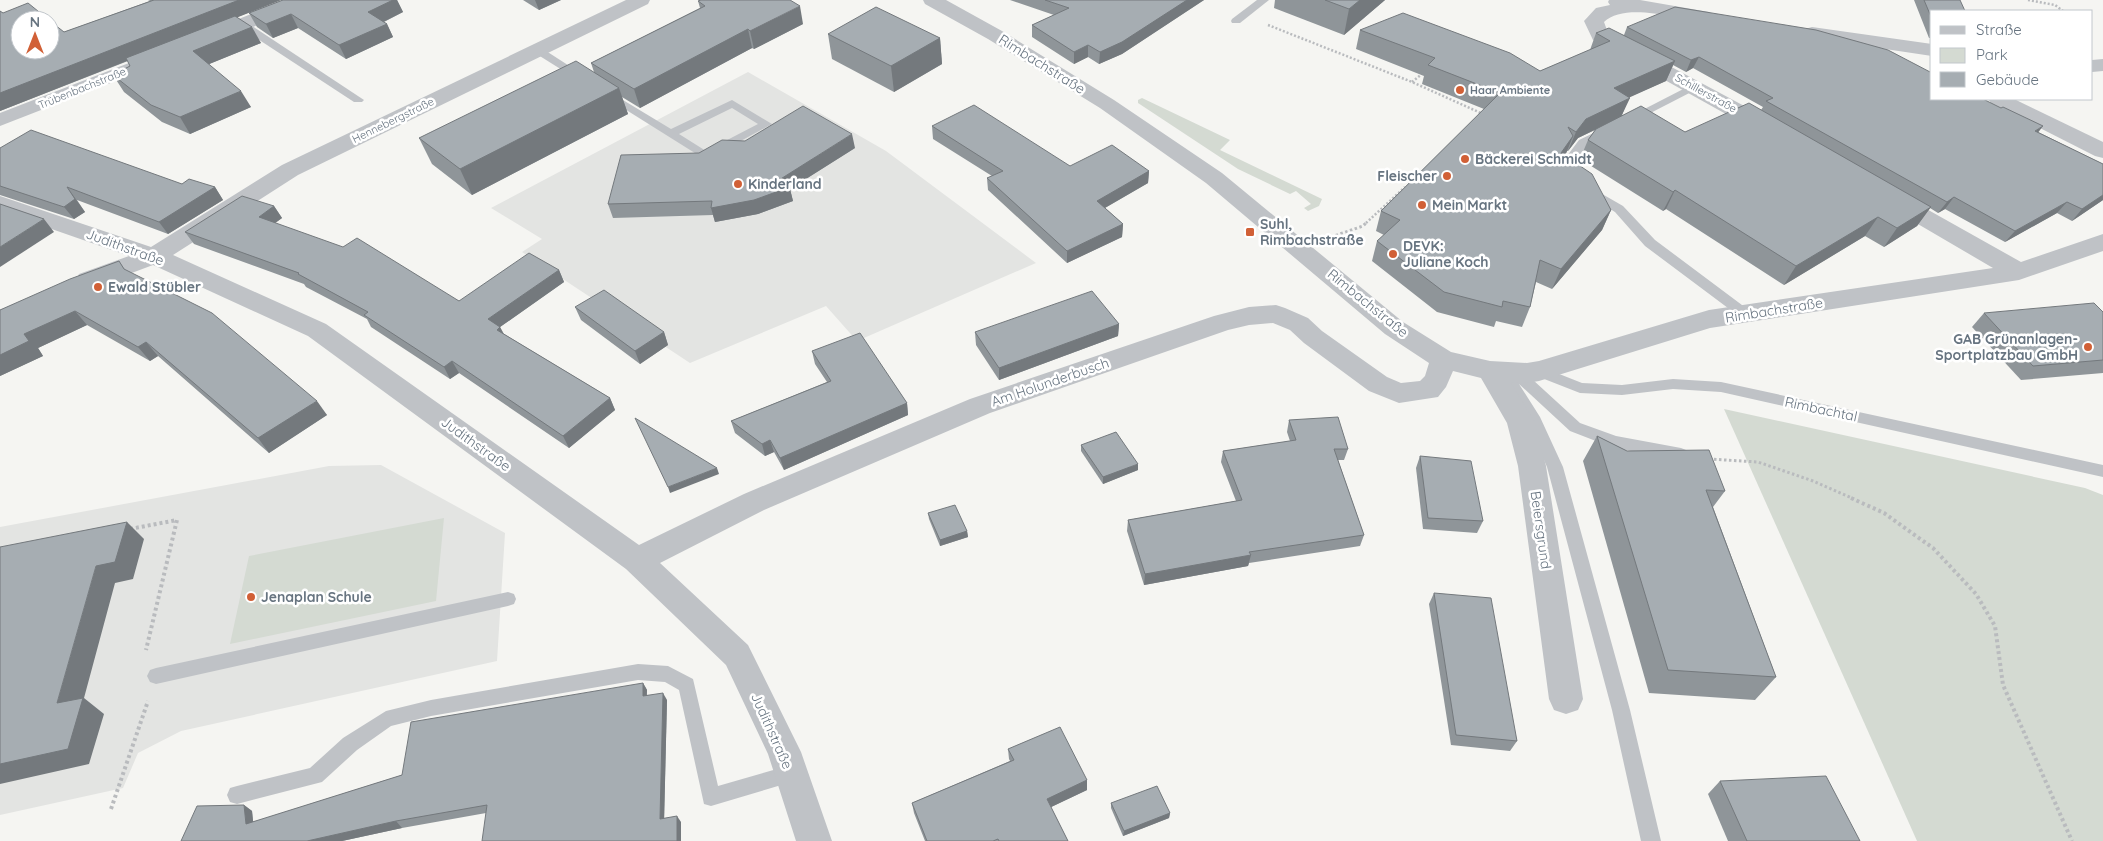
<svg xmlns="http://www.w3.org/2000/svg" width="2103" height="841" viewBox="0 0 2103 841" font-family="Quicksand,sans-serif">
<rect width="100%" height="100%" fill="#f5f5f2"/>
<g fill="#e3e4e2">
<path d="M748 72 886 151 1036 263 857 341 826 306 690 363 522 252 542 239 491 208Z"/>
<path d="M381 465 505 533 497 661 181 731 138 753 123 788 0 815V527L329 466Z"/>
</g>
<g fill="#d4dad2">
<path d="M1142 98 1230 140 1220 150 1322 199 1319 206 1308 211 1304 208 1311 204 1296 191 1290 194 1238 169 1138 103V100Z"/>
<path d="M1724 409 2085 488 2103 495V841H1917Z"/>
<path d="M444 518 436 601 230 644 249 556Z"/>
</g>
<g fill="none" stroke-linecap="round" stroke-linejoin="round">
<g stroke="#b9bbbe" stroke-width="2.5" stroke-dasharray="2 2" stroke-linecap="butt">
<path d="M2028 0 2055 5 2063 11"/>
<path d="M1268 25 1412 82 1483 114"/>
<path d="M1412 82 1423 73"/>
<path d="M1366 223 1405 187"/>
</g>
<g stroke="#b9bbbe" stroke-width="3" stroke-dasharray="2.5 2.5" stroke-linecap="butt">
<path d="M1331 237 1363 226 1367 222"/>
<path d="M1709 459 1758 462 1813 481 1854 499"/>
</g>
<g stroke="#b9bbbe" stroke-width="4" stroke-dasharray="3 3" stroke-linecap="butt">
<path d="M1851 498 1884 513 1933 548 1976 594 1995 626 2003 685 2072 841"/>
<path d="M130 529 177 520 146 650"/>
<path d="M111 809 148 701"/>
</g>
<g fill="#bfc2c6" fill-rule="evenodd">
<path d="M1257 0H1269L1240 23H1232L1231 21 1232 19Z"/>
<path d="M242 21 246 22 364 100 362 102H354L238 26 237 24 238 22Z"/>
<path d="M539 48 543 49 588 78 586 80H578L535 53 534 51 535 49Z"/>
<path d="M1695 83 1701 86 1699 88 1635 121 1631 122 1625 119Z"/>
<path d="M608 91 671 129 732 100 772 124 706 160 604 96 602 94ZM732 108 758 124 706 151 679 134Z"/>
<path d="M1604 128 1608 129 1610 132 1608 135 1587 146 1568 172 1570 175 1568 178H1560L1555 172 1579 140Z"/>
<path d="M1590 187 1623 206 1655 240 1750 311 1752 314 1750 317H1740L1645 246 1615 212 1586 194 1584 191 1586 188Z"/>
<path d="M1539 366 1582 383 1622 385 1673 379 1721 382 2103 465V477L1721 392 1673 389 1622 395 1580 393 1534 375 1532 371 1534 367Z"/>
<path d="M1503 367 1509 370 1515 367 1520 368 1580 423 1616 436 1681 448 1686 450 1689 454 1686 458 1681 460 1614 448 1570 431 1519 384 1540 417 1563 467 1630 710 1661 841H1641L1612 710 1547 467 1526 419 1496 372 1498 368Z"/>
<path d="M508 592 514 594 516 599 514 604 508 606 156 684 150 682 147 676 150 670 156 668Z"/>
<path d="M638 664 668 666 693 679 718 786 791 765 798 768 800 774 798 780 711 806 704 804 679 690 665 682 638 680 431 716 391 726 357 750 322 782 237 804 230 802 227 795 230 788 237 786 310 768 343 738 386 711 431 700Z"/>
</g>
<g fill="#bfc2c6" fill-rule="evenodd">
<path d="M286 0H312L310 4 218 41 211 43 204 41 201 37 204 33Z"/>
<path d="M626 0H650L648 4 298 175 173 255 326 324 639 545 744 494 970 399 1214 316 1249 307 1276 305 1285 308 1308 318 1322 331 1387 377 1401 383 1420 381 1425 376 1429 363 1385 334 1206 183 1100 108 988 39 925 4 923 0H946L1002 31 1114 100 1222 173 1403 322 1451 352 1490 361 1527 363 1539 361 1709 310 1993 268 1882 203 1879 198 1882 193 1890 191 1898 193 2021 262 2103 234V251L2019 280 1710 328 1539 381 1527 383 1510 382 1535 422 1546 466 1583 699 1578 710 1566 714 1554 710 1549 699 1518 466 1507 423 1481 378 1453 371 1446 387 1438 397 1399 403 1369 391 1304 343 1290 330 1273 323 1249 325 1228 330 990 413 764 510 660 563 748 645 801 752 832 841H796L768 754 726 665 626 569 308 336 153 265 97 286 88 288 79 286 76 280 79 274 129 256 0 211V196L151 247 282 165Z"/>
<path d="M1609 0H1640L1709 12 1712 16 1709 20 1702 22C1677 18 1624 2 1604 22L1608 33 1776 123 1779 128 1776 133 1768 134 1760 133 1593 40 1584 21 1596 8 1610 5 1608 2Z"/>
<path d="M1812 27 1932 44V56L1805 37 1802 33 1805 29Z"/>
<path d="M147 56 154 58 157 62 154 66 0 126V113Z"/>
<path d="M2103 59V71L2092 72V60Z"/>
<path d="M1988 99H2014L2103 142V158L2095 156 1991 103Z"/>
</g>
</g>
<g fill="#8f9599" fill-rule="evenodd">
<path d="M148 0H281L237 17 261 43 209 64 251 107 190 134 162 122 124 92 113 75 130 66 128 61 0 111V11L3 13 64 32 150 1Z"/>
<path d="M283 0H397L403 12 384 22 387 24 393 37 346 59 298 28 273 38 257 27 249 13Z"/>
<path d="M523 0H561L539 10Z"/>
<path d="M1010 0H1204L1122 54 1099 64 1088 57 1074 64 1032 37V25L1054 15Z"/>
<path d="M1275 0H1385L1344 35 1274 8Z"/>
<path d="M1914 0H1960L1932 11V38H1929Z"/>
<path d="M698 1 803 24 754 49 752 48 640 108 622 97 628 114 472 195 432 164 419 138 594 72 591 63 700 8Z"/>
<path d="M1627 27 2038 132 2103 164V200L2072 221 2057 213 2005 242 1945 209 1938 213 1930 208 1917 226 1884 247 1865 236 1784 285 1666 209 1663 211 1580 159 1588 140 1595 130 1578 138 1568 151H1567L1565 155 1611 210 1602 230 1552 289 1536 282 1530 307 1522 327 1496 321 1494 327 1437 312 1372 261 1377 241 1384 235 1376 231 1381 211 1484 109 1422 84 1424 76 1356 49 1360 30 1540 71 1590 50 1596 33 1624 35ZM1673 65 1686 72 1693 68 1763 107 1761 110 1685 132 1622 115 1629 97 1666 81Z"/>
<path d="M828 34 940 38 942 64 894 92 832 59Z"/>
<path d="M932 126 1070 166 1149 171 1148 183 1105 208 1123 224 1122 237 1067 263 988 190 987 178 992 176 933 139Z"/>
<path d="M0 148 182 184 215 187 223 200 168 234 77 200 85 212 74 219 0 195Z"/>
<path d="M855 148 790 189 793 201 758 214 715 222 713 215 613 218 608 204Z"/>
<path d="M274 206 282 218 275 223 459 301 559 270 564 282 500 327 504 334 610 398 615 410 569 448 459 373 450 379 371 327 367 319 306 287 304 284 194 244 185 232Z"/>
<path d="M119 261 125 270 327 415 269 453 158 356 150 361 87 325 38 348 43 356 0 376V310Z"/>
<path d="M575 307 664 332 668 345 640 364 581 320Z"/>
<path d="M2103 312V373L2021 380 1972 327 1984 313Z"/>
<path d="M1119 324 1118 336 999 380 976 345 975 332Z"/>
<path d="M812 351 907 403 908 415 784 470 774 452 765 456 735 433 731 421 827 382 815 364Z"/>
<path d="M1289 420 1348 449 1344 460H1338L1364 535 1360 546 1249 563 1248 566 1144 585 1127 531 1128 520 1236 501 1221 462 1223 451 1290 441 1287 432Z"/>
<path d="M1597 436 1627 451 1725 491 1713 507 1776 677 1755 700 1649 693 1583 461Z"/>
<path d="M1081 445 1138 470 1103 484 1081 451Z"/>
<path d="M1420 456 1483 521 1477 533 1423 529 1416 468Z"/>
<path d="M928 513 967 531 968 537 940 546 929 519Z"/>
<path d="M1434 593 1517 741 1510 751 1451 745 1429 604Z"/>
<path d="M643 683 647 690V695L667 700 664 818 681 822 486 813 402 828 342 841H181L244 805 252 811 253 822 402 775Z"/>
<path d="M1008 749 1087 780V790L1051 807 1068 841H925L914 813 912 803 1010 761 1009 759Z"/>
<path d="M1720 781 1860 841H1728L1708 794Z"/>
<path d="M1111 803 1170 813 1169 818 1123 836 1111 808Z"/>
</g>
<g fill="#74797d">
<path d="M239 0H281L0 111V93Z"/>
<path d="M393 0H397L403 12 375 26 368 12Z"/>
<path d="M535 0H561L539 10Z"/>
<path d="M1187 0H1204L1122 54 1099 64 1100 52Z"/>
<path d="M1360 0H1385L1344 35 1349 9Z"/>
<path d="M800 6 803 24 754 49 750 31Z"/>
<path d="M291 14 298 28 273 38 266 24Z"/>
<path d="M387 24 393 37 346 59 339 45Z"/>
<path d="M252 27 261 43 202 67 193 51Z"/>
<path d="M748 29 752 48 640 108 634 89Z"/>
<path d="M940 38 942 64 894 92 891 66Z"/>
<path d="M1088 45V57L1074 64V52Z"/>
<path d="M1699 57 1693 68 1686 72 1691 60Z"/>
<path d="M1675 61 1666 81 1606 108 1614 88Z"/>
<path d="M619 88 628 114 472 195 460 169Z"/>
<path d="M241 91 251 107 190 134 180 117Z"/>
<path d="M1630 98 1621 117 1578 138 1568 151 1576 132 1586 119Z"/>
<path d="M2043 126 2034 138 2035 131Z"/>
<path d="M852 134 855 148 790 189 793 201 758 214 715 222 711 208 779 180Z"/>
<path d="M1573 136 1565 156 1561 153Z"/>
<path d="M1149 171 1148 183 1096 213 1097 201Z"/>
<path d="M67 187 85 212 74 219 64 207Z"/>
<path d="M215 187 223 200 168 234 159 222Z"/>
<path d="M1675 190 1666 209 1663 211 1673 192Z"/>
<path d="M2103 195V200L2072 221 2082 209Z"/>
<path d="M1954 197 1945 209 1938 213 1947 202Z"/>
<path d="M2067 202 2057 213 2005 242 2015 231Z"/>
<path d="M274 206 282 218 267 229 259 217Z"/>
<path d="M1931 207 1917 226 1884 247 1897 228Z"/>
<path d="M1611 210 1602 230 1552 289 1561 269Z"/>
<path d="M1878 217 1865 236 1784 285 1796 266Z"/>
<path d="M44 219 54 232 0 267V247Z"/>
<path d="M1123 224 1122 237 1067 263V251Z"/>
<path d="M559 270 564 282 500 327 506 339 503 342 488 319Z"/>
<path d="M75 311 87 325 38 348 43 356 0 376V355L24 334Z"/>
<path d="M1119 324 1118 336 999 380V368Z"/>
<path d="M664 332 668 345 640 364 635 351Z"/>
<path d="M146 342 158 356 150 361 138 347Z"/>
<path d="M452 361 459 373 450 379 444 367Z"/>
<path d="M610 398 615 410 569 448 563 436Z"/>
<path d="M317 401 327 415 269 453 258 438Z"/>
<path d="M907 403 908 415 784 470 780 458Z"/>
<path d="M770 440 774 452 765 456 762 444Z"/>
<path d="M1138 464V470L1103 484V477Z"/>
<path d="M717 468 719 474 670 493 668 487Z"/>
<path d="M127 522 144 539 133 579 115 583 84 698 104 714 89 764 0 784V764L57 703 96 566Z"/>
<path d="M967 531 968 537 940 546V540Z"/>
<path d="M1251 555 1248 566 1144 585 1145 574Z"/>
<path d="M643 683 647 690 646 703 643 696Z"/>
<path d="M663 693 667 700 664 825 660 819Z"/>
<path d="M1087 780V790L1047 809V799Z"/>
<path d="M244 805 252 811 254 830 246 824Z"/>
<path d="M1170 813 1169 818 1123 836 1124 831Z"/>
<path d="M677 816 681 822V841H677Z"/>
<path d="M396 821 402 828 342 841H307Z"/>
</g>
<g fill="#a6adb2" stroke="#74797d">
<path d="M154 0H239L0 93V11L3 13 28 3 49 20H20V50H50V21L64 32Z"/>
<path d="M283 0H393L368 12 387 24 339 45 291 14 266 24 249 13Z"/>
<path d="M701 0H790L800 6 750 31 748 29 634 89 591 63 705 6 698 1Z"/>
<path d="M1045 0H1187L1122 42 1100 52 1088 45 1074 52 1032 25 1069 8Z"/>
<path d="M1325 0H1360L1349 9Z"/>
<path d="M1924 0H1960L1965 11H1932V19Z"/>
<path d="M876 7 940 38 891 66 828 34Z"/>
<path d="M1675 7 1816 30 1888 50 1932 73V99H1983L2001 108 2003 107 2043 126 2035 131 2103 164V195L2082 209 2067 202 2015 231 1954 197 1947 202 1766 101 1773 98 1699 57 1691 60 1627 27Z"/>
<path d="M1403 13 1510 53 1540 71 1610 41 1596 33 1609 28 1675 61 1614 88 1630 98 1586 119 1576 132 1568 127 1573 136 1561 153 1592 174 1611 210 1561 269 1540 260 1530 307 1503 301 1502 307 1444 292 1377 241 1400 220 1381 211 1500 93 1428 65 1435 58 1360 30Z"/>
<path d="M235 16 252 27 193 51 241 91 180 117 151 105 113 75 130 66 126 58Z"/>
<path d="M576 61 619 88 460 169 419 138Z"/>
<path d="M1749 103 1931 207 1897 228 1878 217 1796 266 1675 190 1673 192 1588 140 1596 129 1641 106 1685 132Z"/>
<path d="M974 105 1070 166 1112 145 1149 171 1097 201 1123 224 1067 251 987 178 1003 171 932 126Z"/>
<path d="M803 106 852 134 779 180 790 187 754 200 711 208 712 201 608 204 621 155 699 153 722 140 745 141Z"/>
<path d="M31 130 182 184 189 179 215 187 159 222 67 187 75 199 64 207 0 186V148Z"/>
<path d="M242 196 274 206 259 217 343 247 357 238 459 301 529 253 559 270 488 319 500 327 497 330 610 398 563 436 452 361 444 367 364 315 368 312 298 274 299 273 185 232Z"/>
<path d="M0 204 44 219 0 247Z"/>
<path d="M119 261 124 269 212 313 317 401 258 438 146 342 138 347 75 311 24 334 29 341 0 355V310L70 279Z"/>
<path d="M604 290 664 332 635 351 575 307Z"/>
<path d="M1092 291 1119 324 999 368 975 332Z"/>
<path d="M2094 303 2103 312V360L2033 366 1984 313Z"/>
<path d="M860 333 907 403 780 458 770 440 762 444 731 421 831 381 812 351Z"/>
<path d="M1338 417 1348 449H1334L1364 535 1249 552 1251 555 1145 574 1128 520 1242 500 1223 451 1296 440 1289 420Z"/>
<path d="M635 418 717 468 668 487Z"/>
<path d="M1116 432 1138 464 1103 477 1081 445Z"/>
<path d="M1597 436 1627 451 1709 450 1725 491 1706 490 1776 677 1668 670Z"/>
<path d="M1420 456 1471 461 1483 521 1428 518Z"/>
<path d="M955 505 967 531 940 540 928 513Z"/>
<path d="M127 522 115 562 96 566 57 703 83 698 68 749 0 764V547Z"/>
<path d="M1434 593 1491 598 1517 741 1456 735Z"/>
<path d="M643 683V696L663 693 660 819 677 816V841H482L487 805 396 821 307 841H181L197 806 244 805 246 824 402 775 411 722Z"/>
<path d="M1060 727 1087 780 1047 799 1068 841H999L998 839 993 841H927L912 803 1014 760 1008 749Z"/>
<path d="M1826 776 1860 841H1747L1720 781Z"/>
<path d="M1157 786 1170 813 1124 831 1111 803Z"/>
</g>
<g fill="#d16036" stroke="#fff" stroke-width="2">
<circle cx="1460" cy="90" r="5"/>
<circle cx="1465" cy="159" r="5"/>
<circle cx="1447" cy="176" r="5"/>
<circle cx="738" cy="184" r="5"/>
<circle cx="1422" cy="205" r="5"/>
<rect x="1245" y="227" width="10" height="10" rx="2.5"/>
<circle cx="1393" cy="254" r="5"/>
<circle cx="98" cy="287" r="5"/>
<circle cx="2088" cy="347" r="5"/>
<circle cx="251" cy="597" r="5"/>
</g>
<g text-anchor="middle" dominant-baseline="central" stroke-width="5" stroke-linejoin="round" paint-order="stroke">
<g font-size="11" fill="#677480" stroke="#fff">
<text transform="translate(82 88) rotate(-22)">Trübenbachstraße</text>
<text transform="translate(1706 93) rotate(29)">Schillerstraße</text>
<text transform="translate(393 120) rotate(-26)">Hennebergstraße</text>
</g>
<g font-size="11" font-weight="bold" fill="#677480" stroke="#fff" text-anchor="start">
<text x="1470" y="90">Haar Ambiente</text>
</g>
<g font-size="14" fill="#677480" stroke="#fff">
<text transform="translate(1042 64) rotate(32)">Rimbachstraße</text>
<text transform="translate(125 247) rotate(20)">Judithstraße</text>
<text transform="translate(1368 303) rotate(39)">Rimbachstraße</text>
<text transform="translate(1774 310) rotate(-9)">Rimbachstraße</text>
<text transform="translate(1050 382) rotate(-19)">Am Holunderbusch</text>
<text transform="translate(1821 409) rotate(12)">Rimbachtal</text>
<text transform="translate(476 444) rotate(36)">Judithstraße</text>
<text transform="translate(1541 530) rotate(82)">Beiersgrund</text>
<text transform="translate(772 731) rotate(66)">Judithstraße</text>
</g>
<g font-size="14" font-weight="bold" fill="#677480" stroke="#fff" text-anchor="start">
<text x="1475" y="159">Bäckerei Schmidt</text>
<text x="1437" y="176" text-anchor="end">Fleischer</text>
<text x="748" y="184">Kinderland</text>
<text x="1432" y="205">Mein Markt</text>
<text x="1260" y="224">Suhl,<tspan x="1260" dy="16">Rimbachstraße</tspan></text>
<text x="1403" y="246">DEVK:<tspan x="1403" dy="16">Juliane Koch</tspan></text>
<text x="108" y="287">Ewald Stübler</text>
<text x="2078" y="339" text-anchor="end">GAB Grünanlagen-<tspan x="2078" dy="16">Sportplatzbau GmbH</tspan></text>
<text x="261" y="597">Jenaplan Schule</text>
</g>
</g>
<rect x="1930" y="10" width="162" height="90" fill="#ffffff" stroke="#c2c7cc"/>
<rect x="1940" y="26" width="25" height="8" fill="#bfc2c6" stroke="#c2c7cc"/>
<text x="1976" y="35" font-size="15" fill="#677480">Straße</text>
<rect x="1940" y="48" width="25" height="15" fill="#d4dad2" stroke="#c2c7cc"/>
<text x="1976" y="60" font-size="15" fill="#677480">Park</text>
<rect x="1940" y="72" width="25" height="15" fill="#a6adb2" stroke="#c2c7cc"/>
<text x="1976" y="85" font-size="15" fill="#677480">Gebäude</text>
<g transform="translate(35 35)"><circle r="24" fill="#ffffff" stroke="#c2c7cc"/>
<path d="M0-4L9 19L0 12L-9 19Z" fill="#d16036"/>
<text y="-8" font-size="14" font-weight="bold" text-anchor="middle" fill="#677480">N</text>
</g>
</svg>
